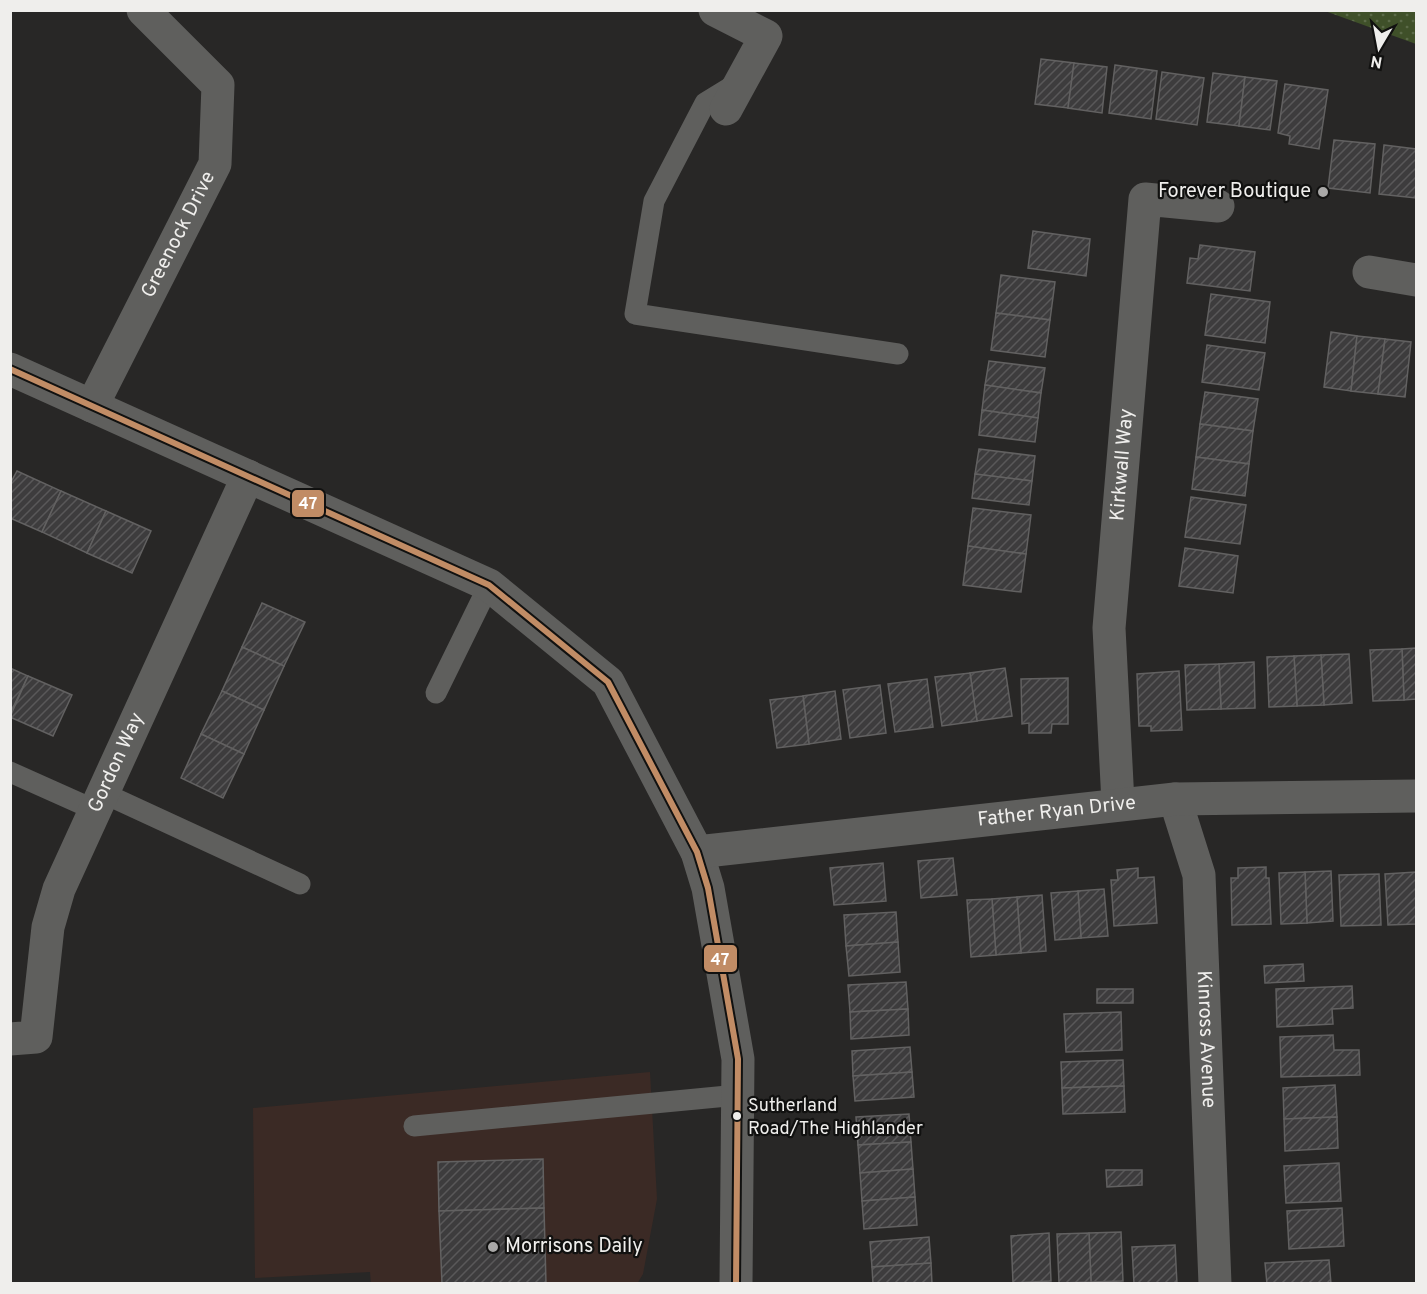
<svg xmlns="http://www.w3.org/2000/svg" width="1427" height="1294" viewBox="0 0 1427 1294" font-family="Overpass,sans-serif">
<defs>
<pattern id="green-dots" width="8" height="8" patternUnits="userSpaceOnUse" patternTransform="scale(1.5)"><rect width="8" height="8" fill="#3f5029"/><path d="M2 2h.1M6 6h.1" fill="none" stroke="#5b6a48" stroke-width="1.8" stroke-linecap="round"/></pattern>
<pattern id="building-hatch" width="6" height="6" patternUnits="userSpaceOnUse" patternTransform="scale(1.5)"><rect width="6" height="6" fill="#3d3c3d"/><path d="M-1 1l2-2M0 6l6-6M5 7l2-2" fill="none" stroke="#595859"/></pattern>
</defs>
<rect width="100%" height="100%" fill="#282726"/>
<path fill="#3b2a25" d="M650 1072 657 1199 643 1274 637 1284H371L370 1272 255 1278 253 1108Z"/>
<path fill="url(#green-dots)" d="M1325 11H1416V44Z"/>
<g fill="url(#building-hatch)" stroke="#626161" stroke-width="1.5">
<path d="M1041 59 1074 63 1068 108 1035 104Z"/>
<path d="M1074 63 1107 67 1102 113 1068 108Z"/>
<path d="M1115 65 1157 71 1151 119 1109 113Z"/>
<path d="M1162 72 1204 78 1197 125 1156 119Z"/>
<path d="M1213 73 1245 77 1239 126 1207 122Z"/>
<path d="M1245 77 1277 81 1270 130 1239 126Z"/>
<path d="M1285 84 1328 90 1319 149 1289 144 1290 136 1278 133Z"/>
<path d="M1334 140 1375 144 1370 193 1328 188Z"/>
<path d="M1384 145 1416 149V198L1379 194Z"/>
<path d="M1033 231 1090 239 1086 276 1028 268Z"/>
<path d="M1200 245 1255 252 1250 291 1187 283 1190 258 1198 259Z"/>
<path d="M1001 275 1055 282 1050 320 996 313Z"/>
<path d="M1211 294 1270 302 1265 343 1205 335Z"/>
<path d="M996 313 1050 320 1045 357 991 350Z"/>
<path d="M1331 332 1357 336 1351 391 1324 387Z"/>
<path d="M1357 336 1385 339 1378 394 1351 391Z"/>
<path d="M1385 339 1411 342 1405 397 1378 394Z"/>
<path d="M1207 345 1265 353 1259 390 1202 382Z"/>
<path d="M989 361 1045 368 1041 393 985 385Z"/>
<path d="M985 385 1041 393 1038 418 982 410Z"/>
<path d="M1205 392 1258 399 1253 431 1200 424Z"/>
<path d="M982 410 1038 418 1035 442 979 435Z"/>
<path d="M1200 424 1253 431 1249 464 1196 457Z"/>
<path d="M979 449 1035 456 1032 481 975 474Z"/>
<path d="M1196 457 1249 464 1245 496 1192 489Z"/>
<path d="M17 471 61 491 42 532 10 518V484Z"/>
<path d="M975 474 1032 481 1029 505 972 498Z"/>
<path d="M61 491 106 511 87 553 42 532Z"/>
<path d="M1191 497 1246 505 1240 544 1185 537Z"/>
<path d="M973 508 1031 515 1026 554 968 546Z"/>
<path d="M106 511 151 531 132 573 87 553Z"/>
<path d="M968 546 1026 554 1021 592 963 585Z"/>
<path d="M1185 548 1238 556 1233 593 1179 586Z"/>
<path d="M262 603 305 622 284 666 242 647Z"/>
<path d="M242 647 284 666 264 710 222 691Z"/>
<path d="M1416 648V699L1404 700 1402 649Z"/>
<path d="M1402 649 1404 700 1373 701 1370 650Z"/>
<path d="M1349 654 1352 703 1324 705 1321 655Z"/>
<path d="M1321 655 1324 705 1297 706 1294 656Z"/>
<path d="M1294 656 1297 706 1269 707 1267 657Z"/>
<path d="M1254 662 1255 708 1221 709 1219 664Z"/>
<path d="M1219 664 1221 709 1187 710 1185 665Z"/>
<path d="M10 668 28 676 10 714Z"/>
<path d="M1005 668 1012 716 977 721 970 673Z"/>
<path d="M1179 671 1182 730 1151 731V726H1139L1137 674Z"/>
<path d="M970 673 977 721 942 726 935 677Z"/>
<path d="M28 676 72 695 53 736 10 717Z"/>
<path d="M1068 678V724H1052L1051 733H1029V723L1022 724 1021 679Z"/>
<path d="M927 679 933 727 895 732 888 684Z"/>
<path d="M880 685 886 733 850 738 843 690Z"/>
<path d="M222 691 264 710 244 754 201 734Z"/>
<path d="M835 691 841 739 809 744 803 696Z"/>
<path d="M803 696 809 744 777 748 770 700Z"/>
<path d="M201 734 244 754 223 798 181 778Z"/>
<path d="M953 858 957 895 921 898 918 861Z"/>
<path d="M883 863 886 901 834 905 830 868Z"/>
<path d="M1266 867V878H1269L1271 924 1232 925 1231 878H1238V868Z"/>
<path d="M1138 868V878L1154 877 1157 923 1114 926 1111 880H1118L1117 870Z"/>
<path d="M1331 871 1333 921 1307 923 1305 872Z"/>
<path d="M1305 872 1307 923 1281 924 1279 873Z"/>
<path d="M1416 872V924L1388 925 1385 874Z"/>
<path d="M1379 874 1381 925 1341 926 1339 875Z"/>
<path d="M1104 889 1108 936 1081 938 1078 891Z"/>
<path d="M1078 891 1081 938 1055 940 1051 893Z"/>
<path d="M1042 895 1046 951 1021 953 1017 897Z"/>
<path d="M1017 897 1021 953 996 955 992 899Z"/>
<path d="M992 899 996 955 971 957 967 900Z"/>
<path d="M896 912 898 942 846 946 844 915Z"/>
<path d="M898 942 900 972 849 976 846 946Z"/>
<path d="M1303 964 1304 981 1265 983 1264 966Z"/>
<path d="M906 982 908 1009 850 1012 848 985Z"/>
<path d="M1352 986 1353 1008 1332 1009 1333 1024 1277 1027 1276 989Z"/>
<rect x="1097" y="989" width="36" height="14"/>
<path d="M908 1009 909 1035 851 1039 850 1012Z"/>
<path d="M1121 1012 1122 1050 1066 1052 1064 1014Z"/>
<path d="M1333 1035 1334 1050H1359L1360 1075 1281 1077 1280 1037Z"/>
<path d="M910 1047 912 1072 853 1076 852 1051Z"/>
<path d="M1123 1060 1124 1086 1062 1088 1061 1062Z"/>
<path d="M912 1072 914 1097 855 1101 853 1076Z"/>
<path d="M1335 1085 1337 1117 1284 1119 1283 1088Z"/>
<path d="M1124 1086 1125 1112 1063 1114 1062 1088Z"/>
<path d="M909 1114 911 1142 858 1145 856 1117Z"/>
<path d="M1337 1117 1338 1148 1285 1151 1284 1119Z"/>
<path d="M911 1142 913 1169 860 1173 858 1145Z"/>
<path d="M543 1159 544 1208 439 1211 438 1162Z"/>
<path d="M1339 1163 1341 1201 1286 1203 1284 1166Z"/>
<path d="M913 1169 915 1197 862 1201 860 1173Z"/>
<path d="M1106 1170H1142V1185L1107 1187Z"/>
<path d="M915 1197 917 1225 864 1229 862 1201Z"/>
<path d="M544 1208 546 1284H442L439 1211Z"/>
<path d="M1342 1208 1344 1246 1289 1249 1287 1211Z"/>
<path d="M1121 1232 1123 1281 1091 1282 1089 1233Z"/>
<path d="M1049 1233 1051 1281 1013 1283 1011 1236Z"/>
<path d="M1089 1233 1091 1282 1059 1283 1057 1234Z"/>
<path d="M929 1237 931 1263 872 1267 870 1242Z"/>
<path d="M1175 1245 1177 1284H1134L1132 1247Z"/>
<path d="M1329 1260 1331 1284H1267L1265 1263Z"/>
<path d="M931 1263 932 1284H873L872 1267Z"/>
</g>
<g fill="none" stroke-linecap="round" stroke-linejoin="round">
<g stroke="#5f5f5d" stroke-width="21">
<path d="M736 84 705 103 654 201 635 314 898 354"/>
<path d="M436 693 489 585"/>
<path d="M10 772 95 810"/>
<path d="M103 793 300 884"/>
<path d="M414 1126 738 1095"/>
</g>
<g stroke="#5f5f5d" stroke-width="33">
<path d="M715 10 766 36 726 109"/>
<path d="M1369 272 1416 280"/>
<path d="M10 369 489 585 608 682 697 852 708 888 738 1059 736 1284"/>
<path id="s1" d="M92 406 215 164 218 85 143 10"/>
<path id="s2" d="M1175 799 1199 875 1215 1284"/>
<path id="s3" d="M1118 803 1109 628 1145 199 1218 206"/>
<path id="s4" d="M697 852 1175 799 1416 796"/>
<path id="s5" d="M10 1039 36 1037 48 927 59 889 248 476"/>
</g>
<defs>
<path id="bus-1" d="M10 369 489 585 608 682 697 852 708 888 738 1059 736 1284"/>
</defs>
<use href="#bus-1" stroke="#111110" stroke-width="10"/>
<use href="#bus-1" stroke="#c18c65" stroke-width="6"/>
</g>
<g fill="#a9a8a7" stroke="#111110" stroke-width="2">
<circle cx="1323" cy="192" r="6"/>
<circle cx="493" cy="1247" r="6"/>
</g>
<circle fill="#efeeec" stroke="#111110" stroke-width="2" cx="737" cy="1116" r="5"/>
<g text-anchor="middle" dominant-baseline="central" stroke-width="4.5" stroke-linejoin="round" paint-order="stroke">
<g font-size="18" fill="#efeeec" stroke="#111110" text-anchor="start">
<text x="748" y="1106">Sutherland<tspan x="748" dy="23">Road/The Highlander</tspan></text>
</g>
<g font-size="20" fill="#efeeec" stroke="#111110" text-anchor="end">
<text x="1311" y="192">Forever Boutique</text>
<text x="505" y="1247" text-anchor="start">Morrisons Daily</text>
</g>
<g font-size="20" fill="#efeeec" stroke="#111110">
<text stroke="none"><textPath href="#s1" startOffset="192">Greenock Drive</textPath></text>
<text stroke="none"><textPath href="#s3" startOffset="339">Kirkwall Way</textPath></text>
<text stroke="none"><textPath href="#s5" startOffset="315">Gordon Way</textPath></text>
<text stroke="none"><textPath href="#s4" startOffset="362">Father Ryan Drive</textPath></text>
<text stroke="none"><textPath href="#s2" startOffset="244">Kinross Avenue</textPath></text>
</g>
</g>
<g stroke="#111110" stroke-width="2">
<rect x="291" y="489" width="34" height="29" rx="6" fill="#c18c65"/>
<rect x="703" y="944" width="35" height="29" rx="6" fill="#c18c65"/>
</g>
<g font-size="16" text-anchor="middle" font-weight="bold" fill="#fff">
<text x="308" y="509">47</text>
<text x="720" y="965">47</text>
</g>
<rect width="1427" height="1294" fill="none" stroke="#efeeec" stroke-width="24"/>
<g transform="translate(1379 48) rotate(190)" stroke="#111110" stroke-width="4.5" paint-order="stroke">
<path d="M0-4.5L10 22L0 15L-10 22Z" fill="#efeeec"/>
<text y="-9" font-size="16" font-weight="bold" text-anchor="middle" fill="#efeeec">N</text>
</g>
</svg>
